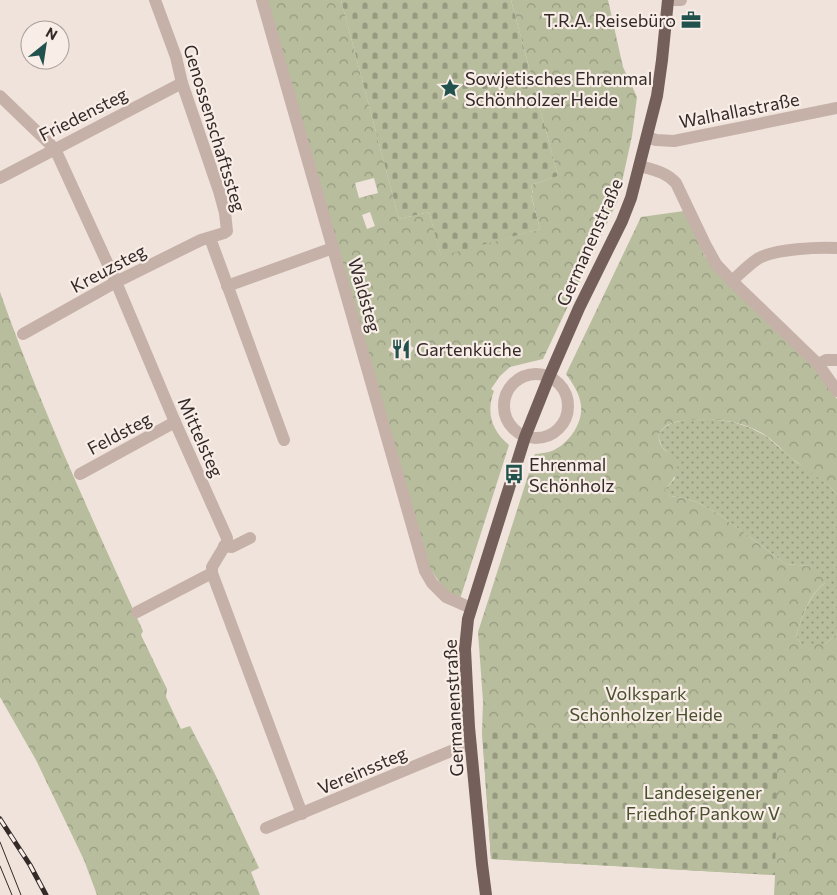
<svg xmlns="http://www.w3.org/2000/svg" width="837" height="895" viewBox="0 0 837 895" font-family="Commissioner,sans-serif">
<defs>
<pattern id="grass-dots" width="8" height="8" patternUnits="userSpaceOnUse" patternTransform="scale(1.25)"><rect width="8" height="8" fill="#b8bd9d"/><path d="M2 2h.1M6 6h.1" fill="none" stroke="#969a80" stroke-width="1.8" stroke-linecap="round"/></pattern>
<pattern id="forest-crowns" width="20" height="18" patternUnits="userSpaceOnUse" patternTransform="scale(1.25)"><rect width="20" height="18" fill="#b8bd9d"/><path d="M2 6a3 3 0 1 1 6 0M12 15a3 3 0 1 1 6 0" fill="none" stroke="#969a80"/></pattern>
<pattern id="cemetery-stones" width="16" height="16" patternUnits="userSpaceOnUse" patternTransform="scale(1.25)"><rect width="16" height="16" fill="#b8bd9d"/><path d="M2 7V4a2 2 0 0 1 4 0v3zM10 15v-3a2 2 0 0 1 4 0v3z" fill="#969a80"/></pattern>
</defs>
<rect width="100%" height="100%" fill="#efe3db"/>
<path fill="url(#grass-dots)" d="M708 419 733 422 751 428 766 436 796 462 815 474 829 486 837 494V634L825 644H801L796 635C803 616 808 596 825 583L810 566 786 564 720 515 699 503 684 498 670 496 665 493V490L675 478 667 452 662 447 658 436C667 418 690 420 708 419Z"/>
<g fill="url(#forest-crowns)" fill-rule="evenodd">
<path d="M267 0H341L399 219 429 212 441 255 540 229 531 194 533 193 531 185 558 176 511 0H608L623 67 637 97 632 136 618 200 543 359 510 367 500 376 491 389 494 391C486 412 491 430 509 445L460 599 446 591 428 566ZM374 178 378 193 359 198 355 183ZM370 212 375 226 367 229 362 215ZM397 337 414 348 405 361 388 350Z"/>
<path d="M684 211 705 257 809 361 837 399V494C824 480 812 474 798 463 786 455 777 443 765 435 744 421 716 418 691 420 677 421 665 422 658 436 659 440 660 444 662 447 665 452 671 454 674 458 683 469 672 481 665 490L666 493 670 496 684 498 699 503 720 515 786 564 810 566 819 570 825 577V583C808 595 803 616 796 635L801 644H825L837 634V895H774L775 875 491 859 482 732 483 701 478 632 535 454C542 453 548 453 554 450 569 443 583 423 581 406 580 394 573 384 566 374L641 217Z"/>
<path d="M0 292C41 408 92 519 143 631L141 635 167 689 166 697 181 729 190 726 214 772 259 868 251 872 260 895H97L84 860 36 760 0 697Z"/>
</g>
<g fill="url(#cemetery-stones)">
<path d="M341 0H511L558 176 531 185 533 194 531 195 540 229 441 256 429 212 399 219Z"/>
<path d="M482 732 778 734 775 875 491 859Z"/>
</g>
<g fill="none" stroke-linecap="round" stroke-linejoin="round">
<g stroke="#c6b1a8" stroke-width="12">
<path d="M262 0 425 571 432 583 446 597 471 608"/>
<path d="M668 0H681"/>
<path d="M0 96 55 149 116 282 175 422 227 538V542L212 567V573L302 814"/>
<path d="M647 137 656 140 674 141 837 108"/>
<path d="M640 166C654 170 666 172 676 183L706 246 716 264 732 281 818 364 837 391"/>
<path d="M0 178 182 83"/>
<path d="M210 238 284 440"/>
<path d="M732 281C741 273 749 264 759 258 776 249 817 247 837 248"/>
<path d="M227 286 333 248"/>
<path d="M23 334 116 282 201 240 224 233 227 231 225 213 219 191 182 83 176 57 155 0"/>
<path d="M818 364 826 360H837"/>
<circle cx="536" cy="406" r="32"/>
<path d="M80 474 175 422"/>
<path d="M224 546 232 547 250 538"/>
<path d="M137 612 212 573"/>
<path d="M266 828 463 746H471"/>
</g>
<path stroke="#755f5a" stroke-width="12" d="M486 895 482 864 469 727 465 649 468 619 525 437 549 377 579 308 622 221 631 198 657 96 662 60 668 0"/>
<g stroke="#342a28" stroke-width="1">
<path d="M0 842 21 895"/>
<path d="M0 866 12 895"/>
</g>
<defs>
<path id="rail" d="M0 819 30 865 46 895"/>
</defs>
<use href="#rail" stroke="#342a28" stroke-width="5"/>
<use href="#rail" stroke="#f8ede7" stroke-width="3" stroke-dasharray="9" stroke-linecap="butt"/>
</g>
<defs>
<symbol id="office-bare" viewBox="-9 -9 18 18"><path d="M-6-3h4V-5.5h4V-3h4V5H-6ZM-1-4.5V-3h2v-1.5ZM-6 0V1H6V0Z" fill="#21524d" stroke="#f8ede7" stroke-width="2.5" paint-order="stroke"/></symbol>
<symbol id="sight-bare" viewBox="-9 -9 18 18"><path d="M0-6L1.8-2.2L6-1.7L2.9 1.2L3.7 5.4L0 3.3L-3.7 5.4L-2.9 1.2L-6-1.7L-1.8-2.2Z" fill="#21524d" stroke="#f8ede7" stroke-width="2.5" paint-order="stroke"/></symbol>
<symbol id="restaurant-bare" viewBox="-9 -9 18 18"><path d="M-5-6h1v4h1v-4h1v4h1v-4h1v5L-1.5 .5V6h-2V.5L-5-1ZM5-6V6H3V1.5H1.5Q1.5-4 5-6Z" fill="#21524d" stroke="#f8ede7" stroke-width="2.5" paint-order="stroke"/></symbol>
<symbol id="bus-bare" viewBox="-9 -9 18 18"><path d="M-5-6H5V4H4V6H2V4H-2V6H-4V4H-5ZM-3.5-4V0h7V-4ZM-3.5 1.2v1.5H-2V1.2ZM2 1.2v1.5H3.5V1.2Z" fill="#21524d" stroke="#f8ede7" stroke-width="2.5" paint-order="stroke"/></symbol>
</defs>
<g fill-rule="evenodd">
<use href="#office-bare" x="677" y="6" width="28" height="28"/>
<use href="#sight-bare" x="436" y="74" width="28" height="28"/>
<use href="#restaurant-bare" x="387" y="335" width="28" height="28"/>
<use href="#bus-bare" x="500" y="460" width="28" height="28"/>
</g>
<g text-anchor="middle" dominant-baseline="central" stroke-width="4.5" stroke-linejoin="round" paint-order="stroke">
<g font-size="18" fill="#342a28" stroke="#f8ede7" text-anchor="start">
<text x="676" y="20" text-anchor="end">T.R.A. Reisebüro</text>
<text x="465" y="78">Sowjetisches Ehrenmal<tspan x="465" dy="21">Schönholzer Heide</tspan></text>
<text x="416" y="349">Gartenküche</text>
<text x="529" y="464">Ehrenmal<tspan x="529" dy="21">Schönholz</tspan></text>
</g>
<g font-size="18" fill="#342a28" stroke="#f8ede7">
<text transform="translate(739 110) rotate(-11)">Walhallastraße</text>
<text transform="translate(83 114) rotate(-27)">Friedensteg</text>
<text transform="translate(215 128) rotate(73)">Genossenschaftssteg</text>
<text transform="translate(589 242) rotate(-66)">Germanenstraße</text>
<text transform="translate(108 268) rotate(-28)">Kreuzsteg</text>
<text transform="translate(365 295) rotate(74)">Waldsteg</text>
<text transform="translate(119 433) rotate(-28)">Feldsteg</text>
<text transform="translate(201 437) rotate(66)">Mittelsteg</text>
<text transform="translate(453 708) rotate(-93)">Germanenstraße</text>
<text transform="translate(362 770) rotate(-23)">Vereinssteg</text>
</g>
<g font-size="18" fill="#49502e" stroke="#f8ede7">
<text x="646" y="693">Volkspark<tspan x="646" dy="21">Schönholzer Heide</tspan></text>
<text x="703" y="792">Landeseigener<tspan x="703" dy="21">Friedhof Pankow V</tspan></text>
</g>
</g>
<g transform="translate(45 45) rotate(30)"><circle r="24" fill="#f8ede7" stroke="#aa9f9b"/>
<path d="M0-4L9 19L0 12L-9 19Z" fill="#21524d"/>
<text y="-8" font-size="14" font-weight="bold" text-anchor="middle" fill="#342a28">N</text>
</g>
</svg>
